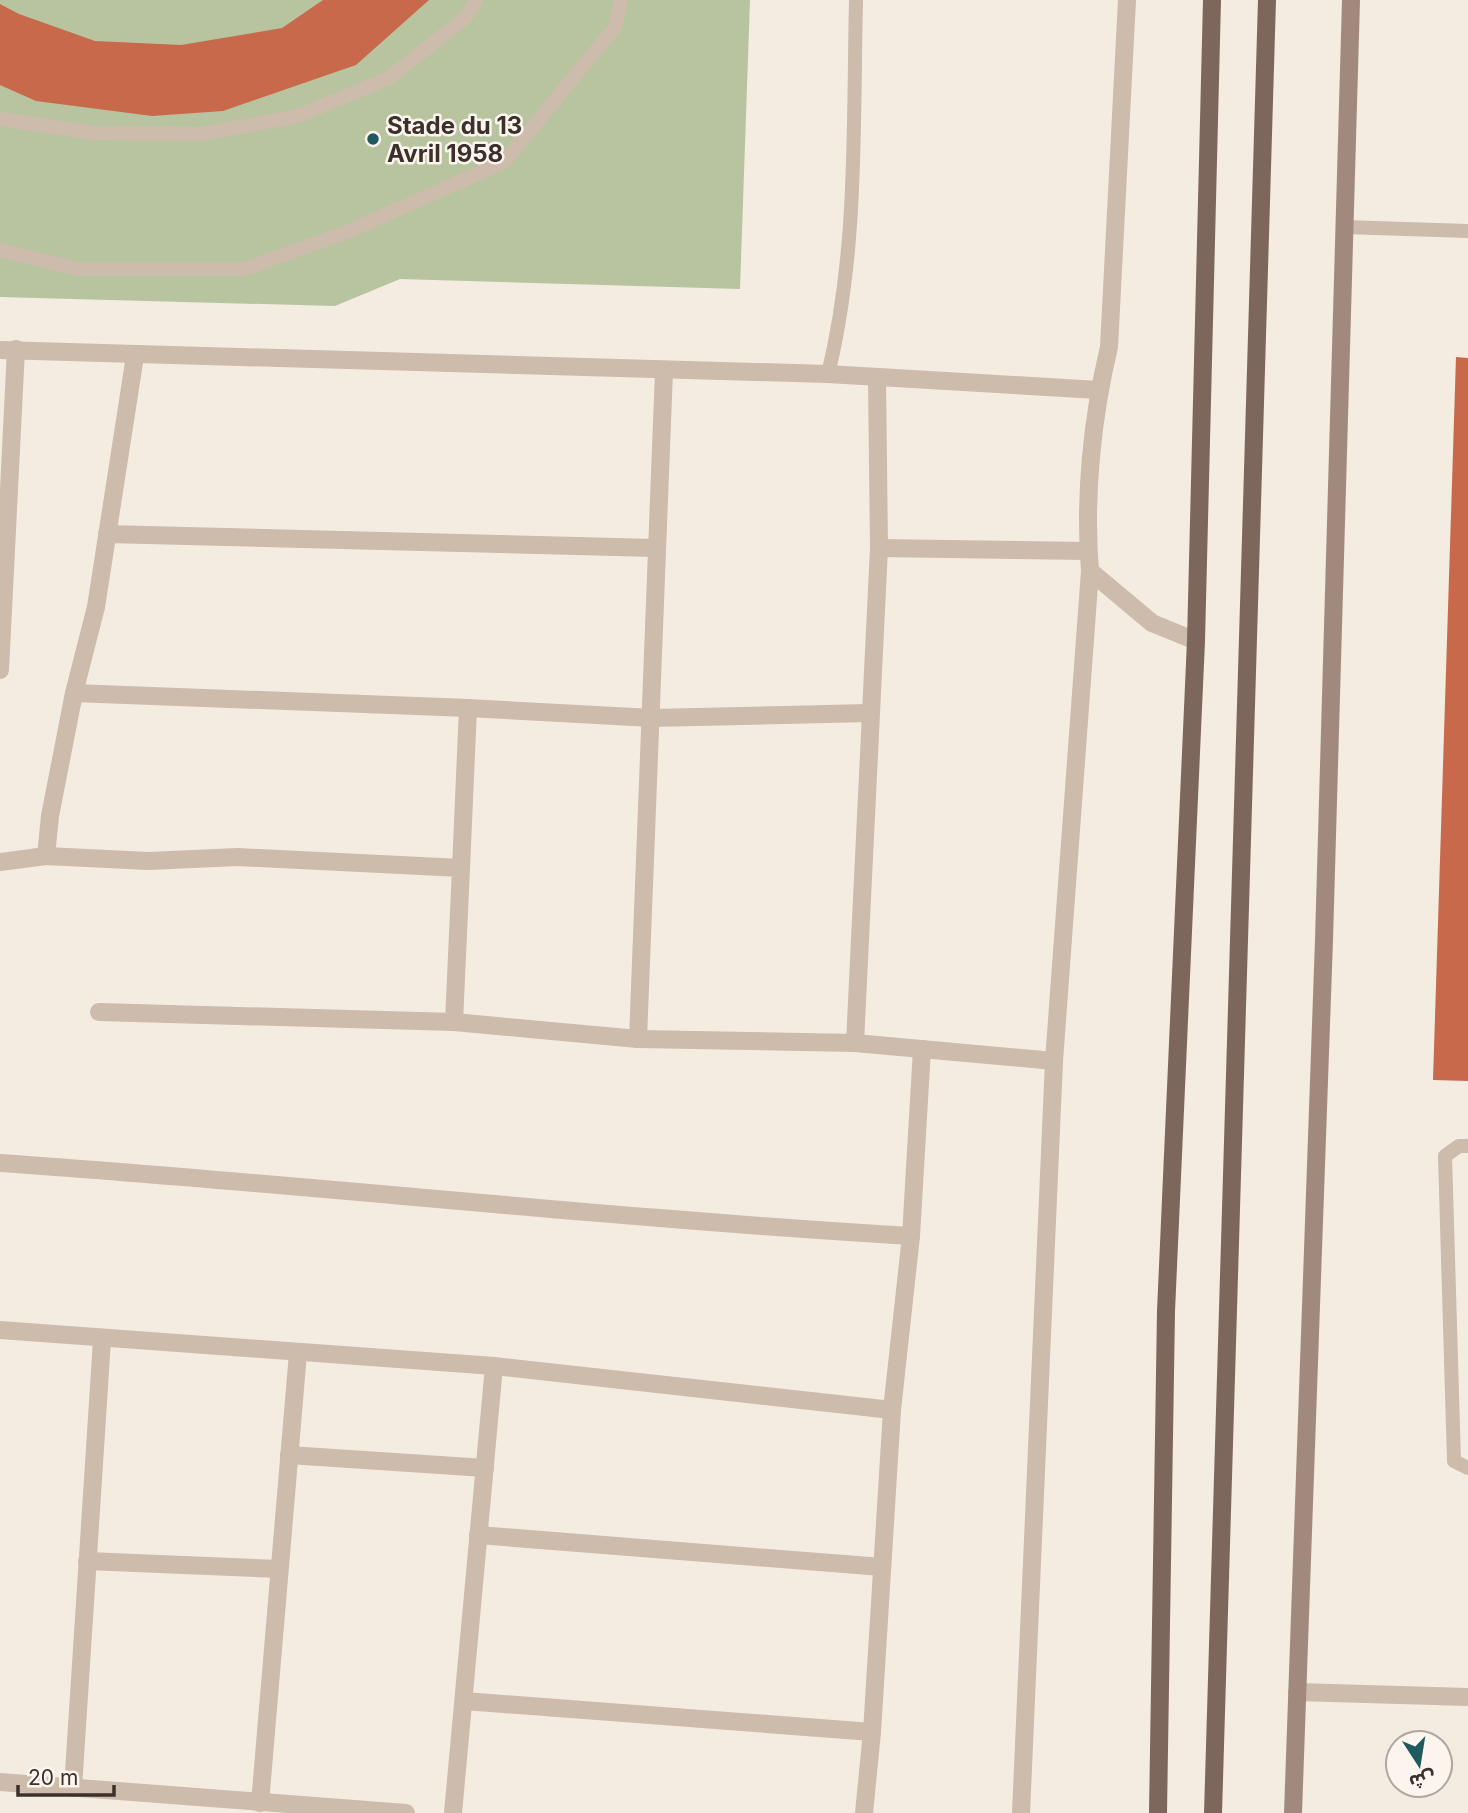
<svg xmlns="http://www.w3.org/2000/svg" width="1468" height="1813" viewBox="0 0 1468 1813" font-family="Inter,'Noto Sans Arabic',sans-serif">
<rect width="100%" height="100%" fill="#f4ebe1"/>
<path fill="#b8c4a0" d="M0 0H750L740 289 400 279 335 306 0 297Z"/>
<g fill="#c8694b">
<path d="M323 0H429L356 65 223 111 152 116 36 101 0 85V4L19 14 95 41 181 45 282 28Z"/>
<path d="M1456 357 1468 358V1081L1433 1080Z"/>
</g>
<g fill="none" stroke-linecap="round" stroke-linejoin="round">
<g stroke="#cdbbac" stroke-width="14">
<path d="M0 119 94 133 203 134 298 116 389 78 466 17 476 0"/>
<path d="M1344 227 1468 231"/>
<path d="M0 250 78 269H245L349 231 504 162 615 27 621 0"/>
<path d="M828 374C858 252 853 125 856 0"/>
<path d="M1468 1146H1459L1445 1156 1454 1461 1468 1468"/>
</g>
<g stroke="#cdbbac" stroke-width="18">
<path d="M107 534 655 548"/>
<path d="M879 548 1088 551"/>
<path d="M0 670 16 349"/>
<path d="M74 693 468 708"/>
<path d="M0 862 46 856"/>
<path d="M461 868 468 708 652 718 869 713"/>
<path d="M99 1012 454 1022 461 868 238 857 148 861 46 856 50 816 74 693 96 607 135 356"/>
<path d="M454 1022 638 1039 664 371"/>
<path d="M638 1039 855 1043 879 548 877 379"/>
<path d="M855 1043 1054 1061"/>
<path d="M0 1163C304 1184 607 1218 911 1236"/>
<path d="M0 1330 494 1366 892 1410"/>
<path d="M289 1455 485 1468"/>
<path d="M478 1535 882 1567"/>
<path d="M87 1561 279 1569"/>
<path d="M1297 1692 1468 1697"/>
<path d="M464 1701 872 1732"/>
<path d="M0 1782 406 1813"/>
<path d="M73 1788 102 1340"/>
<path d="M260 1803 298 1353"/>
<path d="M453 1813 494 1366"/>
<path d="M864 1813 872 1732 892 1410 911 1236 922 1049"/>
<path d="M1021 1813 1054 1061 1090 571"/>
</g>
<g stroke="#cdbbac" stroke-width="18">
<path d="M1127 0 1109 347C1092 418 1084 498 1090 571L1152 623 1196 641"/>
<path d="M0 350 828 374 1098 390"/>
</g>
<path stroke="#a18a7d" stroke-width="18" d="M1293 1813 1324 940 1351 0"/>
<g stroke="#7d675c" stroke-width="18">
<path d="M1158 1813 1166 1311 1196 641 1212 0"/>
<path d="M1213 1813 1267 0"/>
</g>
</g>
<circle fill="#1f5a5e" stroke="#fbf5ee" stroke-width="2.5" cx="373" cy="139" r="7"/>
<g text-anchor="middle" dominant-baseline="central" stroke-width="5" stroke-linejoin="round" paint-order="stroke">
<g font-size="24" font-weight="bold" fill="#3b302b" stroke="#fbf5ee" text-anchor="start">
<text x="387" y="125">Stade du 13<tspan x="387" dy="28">Avril 1958</tspan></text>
</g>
</g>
<g transform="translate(1419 1764) rotate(168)"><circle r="33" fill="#fbf5ee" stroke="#aea6a0" stroke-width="2"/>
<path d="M0-5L12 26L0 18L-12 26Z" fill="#1f5a5e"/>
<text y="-10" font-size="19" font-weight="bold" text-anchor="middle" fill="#3b302b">ش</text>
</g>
<path d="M18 1785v10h96v-10" fill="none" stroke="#3b302b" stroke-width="3.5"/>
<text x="28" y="1785" font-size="21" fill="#3b302b" stroke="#fbf5ee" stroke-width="5" paint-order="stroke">20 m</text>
</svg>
